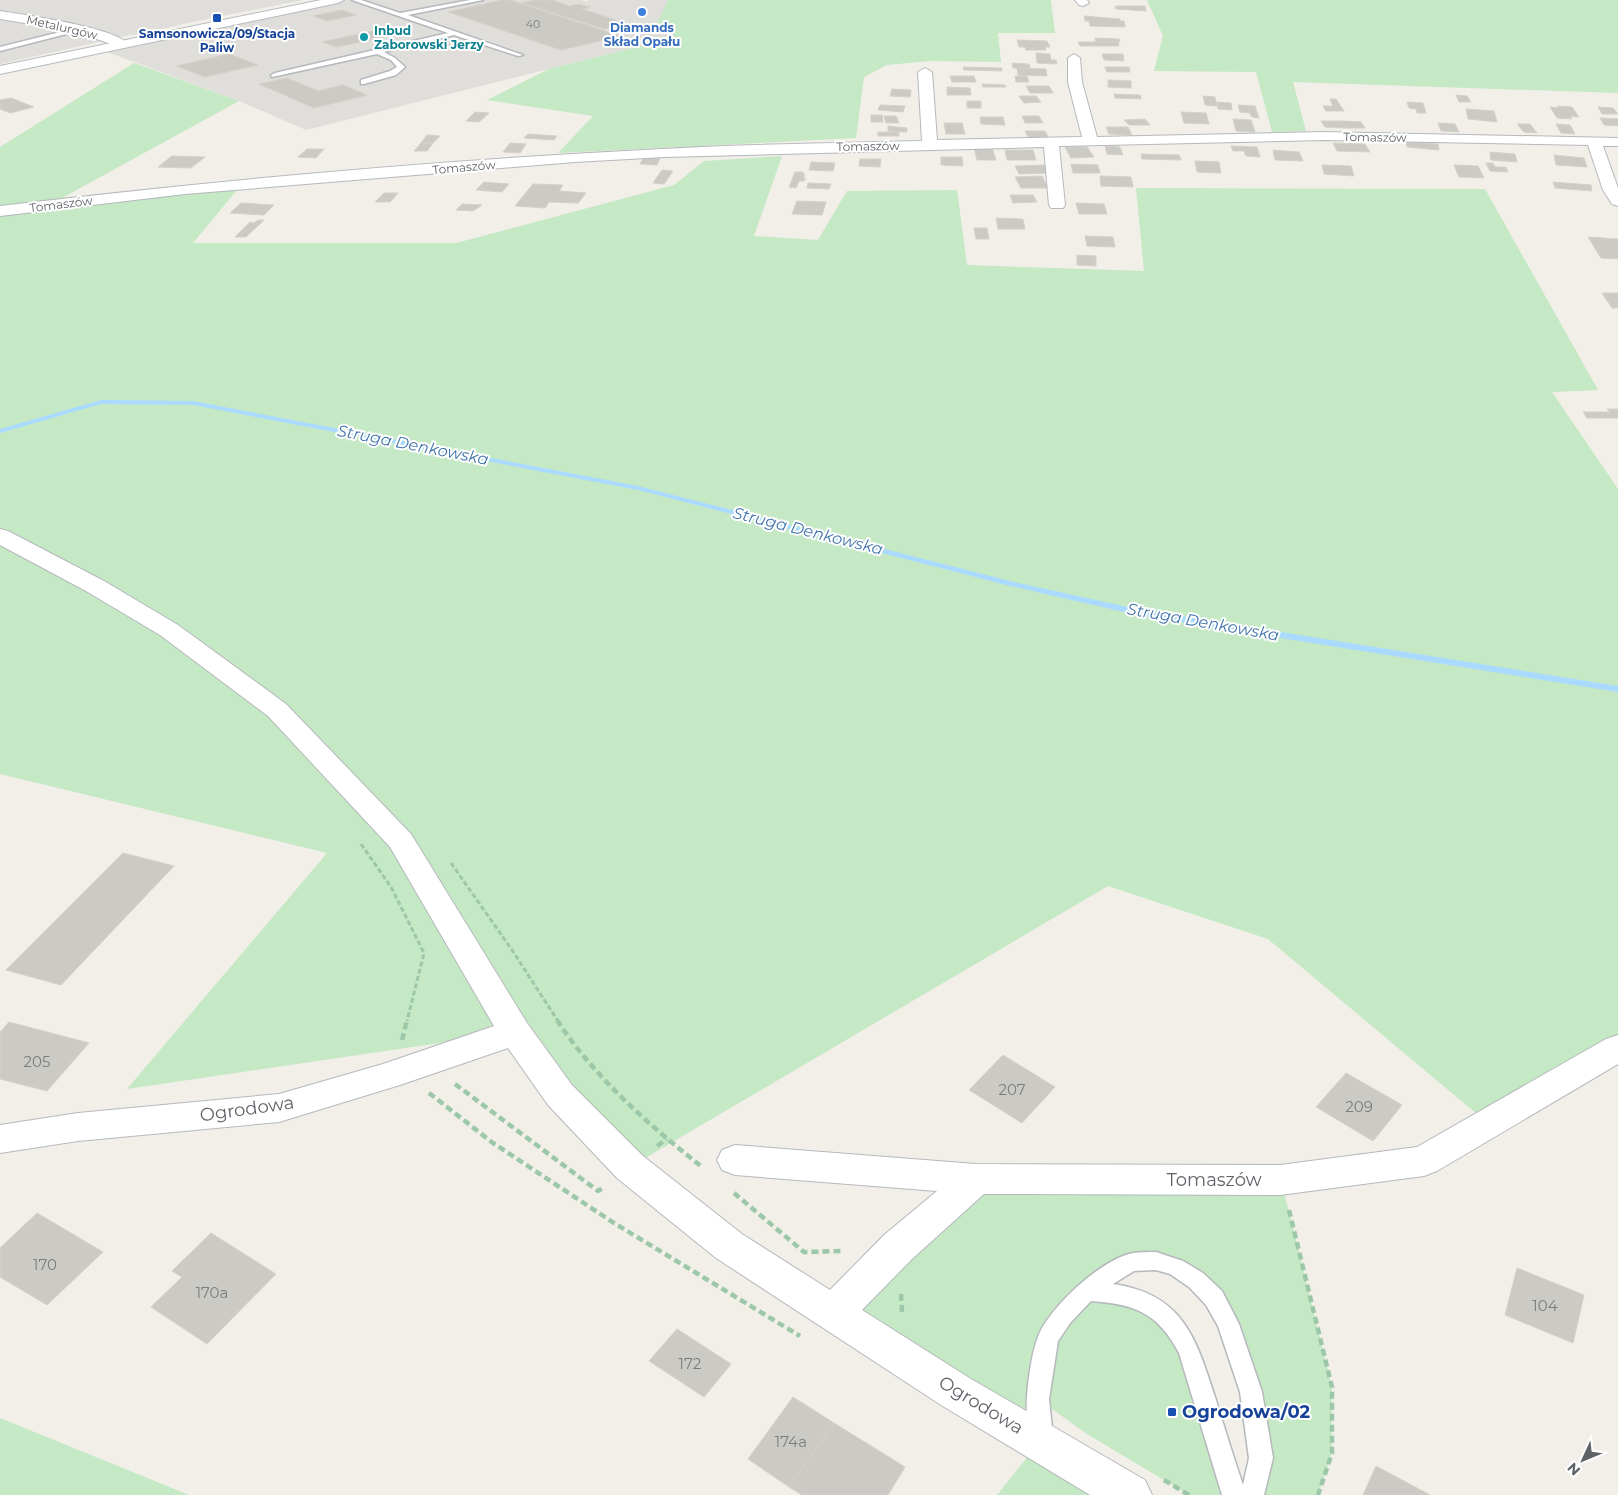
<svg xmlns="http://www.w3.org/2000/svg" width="1618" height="1495" viewBox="0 0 1618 1495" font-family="Montserrat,sans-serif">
<rect width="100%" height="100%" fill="#f1efe8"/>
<g fill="#e0deda">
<path d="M0 0H303L192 22 142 34 130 35 0 64Z"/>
<path d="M338 0H581L587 2 588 0H668L658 23 676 29 673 38 306 130 239 101 99 49Z"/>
</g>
<g fill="#c5e8c5">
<path d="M668 0H1051L1055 33H998L1001 62 930 61 887 65 864 77 856 138 558 153 593 116 487 100 549 69 673 38 676 28 657 23Z"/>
<path d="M1147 0H1618V93L1293 82 1306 131 1272 132 1256 72 1154 71 1163 36Z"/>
<path d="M134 63 239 101 51 204 242 184 193 243H456L674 185 704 161 782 156 754 236 818 240 847 191 957 190 967 265 1144 271 1136 188 1485 189 1598 390 1552 392 1618 489V1048L1490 1125 1268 939 1108 886 630 1167 515 1032 127 1089 327 853 0 774V147Z"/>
<path d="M976 1179 1280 1180 1289 1211 1332 1387V1453L1318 1495H1252L1261 1458 1214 1298 1156 1261 1088 1291 1170 1319 1234 1495H1189L1087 1434 1038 1399 1041 1441 1130 1495H997L1040 1441 833 1314Z"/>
<path d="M0 1418 189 1495H0Z"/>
</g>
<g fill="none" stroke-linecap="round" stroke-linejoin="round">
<path fill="#aadaff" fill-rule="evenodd" d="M101 400 193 401 638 486 1014 582 1137 609 1618 686V692L1137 615 1010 586 638 490 193 405 101 404 0 433V429Z"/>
</g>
<g fill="#cccac5" stroke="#d6d1c6">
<path d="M502 0H510L621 36 561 50 448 12Z"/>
<path d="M534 0H552L569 6 578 4 590 7 582 9 627 24 604 29 522 3Z"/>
<path d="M1115 6H1145L1146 11 1116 9Z"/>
<path d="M342 10 356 15 327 21 313 16Z"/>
<path d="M1084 16 1120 19V21H1124L1125 27 1090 26 1089 21H1085Z"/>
<path d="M391 27 406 32 337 47 322 42Z"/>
<path d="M1095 38 1119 39 1120 42H1096Z"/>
<path d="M445 40 461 46 449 48 433 43Z"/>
<path d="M1017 40 1047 41 1050 47H1045L1046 50H1026L1025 47H1019Z"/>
<path d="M1078 42H1118L1119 46H1080Z"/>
<path d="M1036 53 1050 54 1051 60H1056L1057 64 1037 63Z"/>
<path d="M229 54 258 65 205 77 177 66Z"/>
<path d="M1102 54H1123L1124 61 1104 60Z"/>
<path d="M1012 63 1029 64 1030 68H1013Z"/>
<path d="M963 67 1002 68V71L964 70Z"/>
<path d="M1105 67H1129L1130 72H1107Z"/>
<path d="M1017 68 1046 69 1047 76 1018 75Z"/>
<path d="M950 76H974L976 82H952Z"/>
<path d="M1015 76H1027L1029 82H1016Z"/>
<path d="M287 78 318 91 343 85 367 95 314 108 259 84Z"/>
<path d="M1108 80 1131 81V88L1108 87Z"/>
<path d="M982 84 1005 85 1006 87H983Z"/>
<path d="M1026 86H1049L1053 93H1030Z"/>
<path d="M947 87 970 88 971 95H947Z"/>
<path d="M892 89 911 90 910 97 890 96Z"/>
<path d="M1114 94 1140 95 1141 99 1115 98Z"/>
<path d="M1456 95 1467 96 1471 102H1459Z"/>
<path d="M1019 96H1036L1041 102 1024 103Z"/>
<path d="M1203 96 1215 97 1217 106 1205 105Z"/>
<path d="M11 98 34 107 10 113 0 109V100Z"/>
<path d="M1330 99H1336L1344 111H1326L1323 106H1333Z"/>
<rect x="967" y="101" width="14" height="7"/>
<path d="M1217 102 1231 103 1232 110 1218 109Z"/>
<path d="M1407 102 1423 103 1426 113H1417L1416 109 1409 108Z"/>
<path d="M880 105 905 106 903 112 878 110Z"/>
<path d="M1238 105 1255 106 1259 118 1252 117 1250 113 1240 112Z"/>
<path d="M1557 106 1572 107 1579 117 1570 116 1572 119 1557 118 1550 107 1559 108Z"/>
<path d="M1598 107 1613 108 1618 114H1602Z"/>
<path d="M1466 109 1494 111 1497 122 1468 119Z"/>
<path d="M475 112 489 113 479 122 466 121Z"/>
<path d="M1181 112 1206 113 1209 124 1184 123Z"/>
<path d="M871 115H882L883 122H871Z"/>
<path d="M884 116H896L899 123H886Z"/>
<path d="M1022 116H1039L1043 123H1025Z"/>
<path d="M980 117H1003L1005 125 981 124Z"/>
<path d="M1600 118 1618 119V126L1604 125Z"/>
<path d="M1145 119 1150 125H1129L1124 120Z"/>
<path d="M1233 119 1251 120 1255 132 1236 131Z"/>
<path d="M1321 121H1342L1346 128 1325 127Z"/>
<path d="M1342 121 1361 122 1365 128H1346Z"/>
<path d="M944 123H962L965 134H946Z"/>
<path d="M1438 123 1455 124 1459 132 1441 131Z"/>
<path d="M1517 124H1530L1537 133 1524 132Z"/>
<path d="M1556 124 1570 125 1575 134 1561 133Z"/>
<path d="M888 126 907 128V132L888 131Z"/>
<path d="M1106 127H1128L1132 135 1109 134Z"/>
<path d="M1025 131H1045L1048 137H1028Z"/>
<rect x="878" y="132" width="21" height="4"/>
<path d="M528 134 557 136 554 140 524 138Z"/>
<path d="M427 135 440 136 433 143H421Z"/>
<path d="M1406 142 1438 144 1439 150 1407 147Z"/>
<path d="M421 143H433L427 151H414Z"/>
<path d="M510 143 526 144 520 153 503 152Z"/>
<path d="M1333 143 1365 144 1370 152 1337 151Z"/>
<path d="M1105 146 1120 147 1123 155 1107 154Z"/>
<path d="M1231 146 1257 147 1260 157 1246 156 1244 151H1233Z"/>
<path d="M1065 147H1087L1094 157 1071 158Z"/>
<path d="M974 148H992L996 160H977Z"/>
<path d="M307 149H324L316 158 298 157Z"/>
<path d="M1005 150H1033L1036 160H1007Z"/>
<path d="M1273 150 1299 152 1303 161 1275 160Z"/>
<path d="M1490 152 1515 154 1517 162 1491 160Z"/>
<path d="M1141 154 1179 155 1181 160 1142 159Z"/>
<path d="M1554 155 1584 158 1587 167 1556 165Z"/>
<path d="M172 156 205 157 191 168 158 167Z"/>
<path d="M644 157 660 158 657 165 640 164Z"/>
<path d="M941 157H962L963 166 941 165Z"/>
<path d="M860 159H881L880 167 859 166Z"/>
<path d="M1195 161 1219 162 1221 173 1197 172Z"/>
<path d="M811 162 835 163 833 171 809 170Z"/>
<path d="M1486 163H1493L1495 167H1506L1508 172 1490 171Z"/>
<path d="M1071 164 1098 165 1100 173H1073Z"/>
<path d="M1046 165 1050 173 1019 174 1015 166Z"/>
<path d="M1322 165 1351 166 1354 176 1324 174Z"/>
<path d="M1454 165 1478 166 1484 178 1459 177Z"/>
<path d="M662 170 673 171 664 184 653 183Z"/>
<path d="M795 172H803V174H805L803 178H806L804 181H799L796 188 789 187Z"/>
<path d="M1042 176 1048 188H1021L1015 177Z"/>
<path d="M1100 176 1131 177 1133 187 1101 186Z"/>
<path d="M484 182 509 184 502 192 476 190Z"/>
<path d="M1553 182 1591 185 1592 191 1555 188Z"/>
<path d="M808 183 831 184 829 189 807 188Z"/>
<path d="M533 184 563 185 559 191 586 193 578 203 549 202 545 208 515 206Z"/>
<path d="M384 193H398L390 202H375Z"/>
<path d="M1010 195H1033L1037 202 1013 203Z"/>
<path d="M797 201 826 202 822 215 792 214Z"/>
<path d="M241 203 257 204 247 214 230 213Z"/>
<path d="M1076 203 1104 204 1107 214H1079Z"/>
<path d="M257 204 274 205 264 215 247 214Z"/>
<path d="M462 204 482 205 473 211 456 210Z"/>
<path d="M996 218 1023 219 1025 229H998Z"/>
<path d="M258 220H264L246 237H235L250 222 254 223Z"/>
<path d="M974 228H987L989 239H976Z"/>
<path d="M1085 236 1113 237 1115 247 1087 246Z"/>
<path d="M1588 237 1618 239V259L1601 258Z"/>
<path d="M1077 255 1096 256V266L1077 265Z"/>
<path d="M1602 293H1618V308H1612Z"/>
<path d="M1607 409H1618V418H1587L1583 412H1610Z"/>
<path d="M123 853 174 866 61 985 6 970Z"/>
<path d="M9 1022 89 1043 47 1091 0 1079V1032Z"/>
<path d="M1003 1055 1055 1087 1022 1123 969 1090Z"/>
<path d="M1346 1073 1402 1105 1373 1141 1316 1107Z"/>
<path d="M37 1213 103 1252 47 1305 0 1277V1248Z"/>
<path d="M211 1233 276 1274 207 1344 151 1307 182 1277 172 1271Z"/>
<path d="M1517 1268 1584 1295 1573 1343 1505 1315Z"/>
<path d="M677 1329 731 1364 704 1397 649 1361Z"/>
<path d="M793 1397 834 1423 789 1487 748 1459Z"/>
<path d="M834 1423 905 1467 888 1495H802L789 1487Z"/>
<path d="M1376 1466 1430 1495H1363Z"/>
</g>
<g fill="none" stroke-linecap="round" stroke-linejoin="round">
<defs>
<g id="service">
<path d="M352 0H361L400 13 470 0H483L408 15 523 55 518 56 454 35 384 52 395 58 405 67 396 75 364 84H361V80L390 71 397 67 391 60 377 54 272 77 271 75 275 73 448 33Z"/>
<path d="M76 28 79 30 78 31 0 51V47Z"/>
<path d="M1156 1252 1183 1261 1203 1273 1222 1291 1239 1324 1262 1392 1273 1458 1264 1495H1222L1179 1353C1158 1313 1135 1304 1091 1301L1071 1322 1058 1341 1049 1399 1053 1438 1049 1446 1041 1449 1033 1446C1025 1428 1026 1404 1028 1385 1030 1370 1032 1352 1038 1337 1049 1307 1102 1259 1133 1253 1140 1252 1149 1252 1156 1252ZM1156 1270 1170 1274 1189 1287 1206 1305 1218 1326 1240 1392 1249 1458 1243 1485C1233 1456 1224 1426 1215 1397 1196 1338 1183 1294 1113 1284L1134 1271Z"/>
</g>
<g id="minor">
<path d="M1075 0H1087L1089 3 1083 6 1079 5Z"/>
<path d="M0 11C24 15 114 27 128 44L122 48 74 31 0 19Z"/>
<path d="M1074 54 1080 58 1082 82 1097 137 1323 132 1618 138V146H1603L1618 188V206L1612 204 1603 190 1588 145 1323 140 1059 146 1065 205 1063 208H1051L1049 205 1044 147 665 157 575 162 185 194 0 216V206C220 180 441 160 662 149 749 144 836 143 922 141L918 72 925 68 932 72 937 140 1082 137 1068 82V58Z"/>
<path d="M0 529 8 531 104 581 178 625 286 704 411 834 527 1023 572 1085 643 1156 742 1234 830 1290 884 1235 937 1191 735 1175 722 1170 717 1160 722 1150 735 1145 976 1164 1280 1165 1417 1147 1606 1039 1618 1035V1064L1437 1171 1424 1176 1280 1195 984 1194 912 1259 862 1310 971 1379 1145 1480 1152 1495H1090L941 1405 716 1258 617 1178 548 1105 508 1048 400 1085 279 1122 78 1141 0 1153V1125L78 1113 279 1094 383 1064 494 1026 390 847 268 716 160 635 86 591 0 545Z"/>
</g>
<path id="secondary" d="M321 0H344L338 3 0 74V66Z"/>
</defs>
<use href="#service" stroke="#b5b8bc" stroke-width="3"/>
<use href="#minor" stroke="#b5b8bc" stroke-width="2"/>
<use href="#secondary" stroke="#b6babf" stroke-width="2"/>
<g stroke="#9cc7a9" stroke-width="3" stroke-dasharray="5 2.5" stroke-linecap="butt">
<path d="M361 844 391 887 424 953 407 1021"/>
<path d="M451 863 512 950 558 1021"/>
</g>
<g stroke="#9cc7a9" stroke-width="4.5" stroke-dasharray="7 4" stroke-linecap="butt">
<path d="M557 1020C594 1077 649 1125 702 1167"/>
<path d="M402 1040 407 1020"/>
<path d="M455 1084 598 1191 604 1187"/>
<path d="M429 1093 493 1143 614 1223 800 1336"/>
<path d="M657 1146 667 1139"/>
<path d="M734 1193 804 1252 843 1251"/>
<path d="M1289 1210 1332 1387V1453L1318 1495"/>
<path d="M901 1294 902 1312 904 1315"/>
<path d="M1164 1480 1189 1495"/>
</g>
<use href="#service" fill="#fff" fill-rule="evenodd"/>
<use href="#minor" fill="#fff" fill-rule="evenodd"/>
<use href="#secondary" fill="#fff" fill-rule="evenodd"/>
</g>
<circle fill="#3f7fe0" stroke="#fff" stroke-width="2" cx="642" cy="12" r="5"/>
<g fill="#1a4fb4" stroke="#fff" stroke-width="2">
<rect x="212" y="13" width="10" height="10" rx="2.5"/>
<rect x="1167" y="1407" width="10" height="10" rx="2.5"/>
</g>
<circle fill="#0f9aa8" stroke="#fff" stroke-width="2" cx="364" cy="37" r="5"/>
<g text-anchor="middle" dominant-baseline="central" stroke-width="4" stroke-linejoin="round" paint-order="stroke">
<g font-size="11" fill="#7a7d7f">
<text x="533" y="24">40</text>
</g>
<g font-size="12" fill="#5f6368" stroke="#fff">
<text transform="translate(62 27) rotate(13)">Metalurgów</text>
<text transform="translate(1375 137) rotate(1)">Tomaszów</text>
<text transform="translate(868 146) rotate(-1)">Tomaszów</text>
<text transform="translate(464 167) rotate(-5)">Tomaszów</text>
<text transform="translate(61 204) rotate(-7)">Tomaszów</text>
</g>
<g font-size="12" font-weight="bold" fill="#366cbe" stroke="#fff">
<text x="642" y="27">Diamands<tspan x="642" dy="14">Skład Opału</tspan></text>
</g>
<g font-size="12" font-weight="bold" fill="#0d838f" stroke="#fff" text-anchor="start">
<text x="374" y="30">Inbud<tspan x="374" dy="14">Zaborowski Jerzy</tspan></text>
</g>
<g font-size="12" font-weight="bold" fill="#164399" stroke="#fff">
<text x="217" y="33">Samsonowicza/09/Stacja<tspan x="217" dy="14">Paliw</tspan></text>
</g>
<g font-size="15" fill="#7a7d7f">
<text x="37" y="1061">205</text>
<text x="1012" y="1089">207</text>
<text x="1359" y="1106">209</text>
<text x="45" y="1264">170</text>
<text x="212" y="1292">170a</text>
<text x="1545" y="1305">104</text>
<text x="690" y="1363">172</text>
<text x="791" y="1441">174a</text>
</g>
<g font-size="16" font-style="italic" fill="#4174aa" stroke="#fff">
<text transform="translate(413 445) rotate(11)">Struga Denkowska</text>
<text transform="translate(808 531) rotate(14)">Struga Denkowska</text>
<text transform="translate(1203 622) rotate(10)">Struga Denkowska</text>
</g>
<g font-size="18" fill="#5f6368" stroke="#fff">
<text transform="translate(247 1109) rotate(-8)">Ogrodowa</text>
<text x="1214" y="1180">Tomaszów</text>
<text transform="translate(981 1405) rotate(31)">Ogrodowa</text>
</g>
<g font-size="18" font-weight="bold" fill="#164399" stroke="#fff" text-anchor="start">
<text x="1182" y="1412">Ogrodowa/02</text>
</g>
</g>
<g transform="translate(1583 1460) rotate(226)" stroke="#ffffff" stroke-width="4" paint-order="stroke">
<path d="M0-4L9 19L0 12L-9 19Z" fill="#5f6368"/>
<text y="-8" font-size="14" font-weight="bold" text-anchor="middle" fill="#5f6368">N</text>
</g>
</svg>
